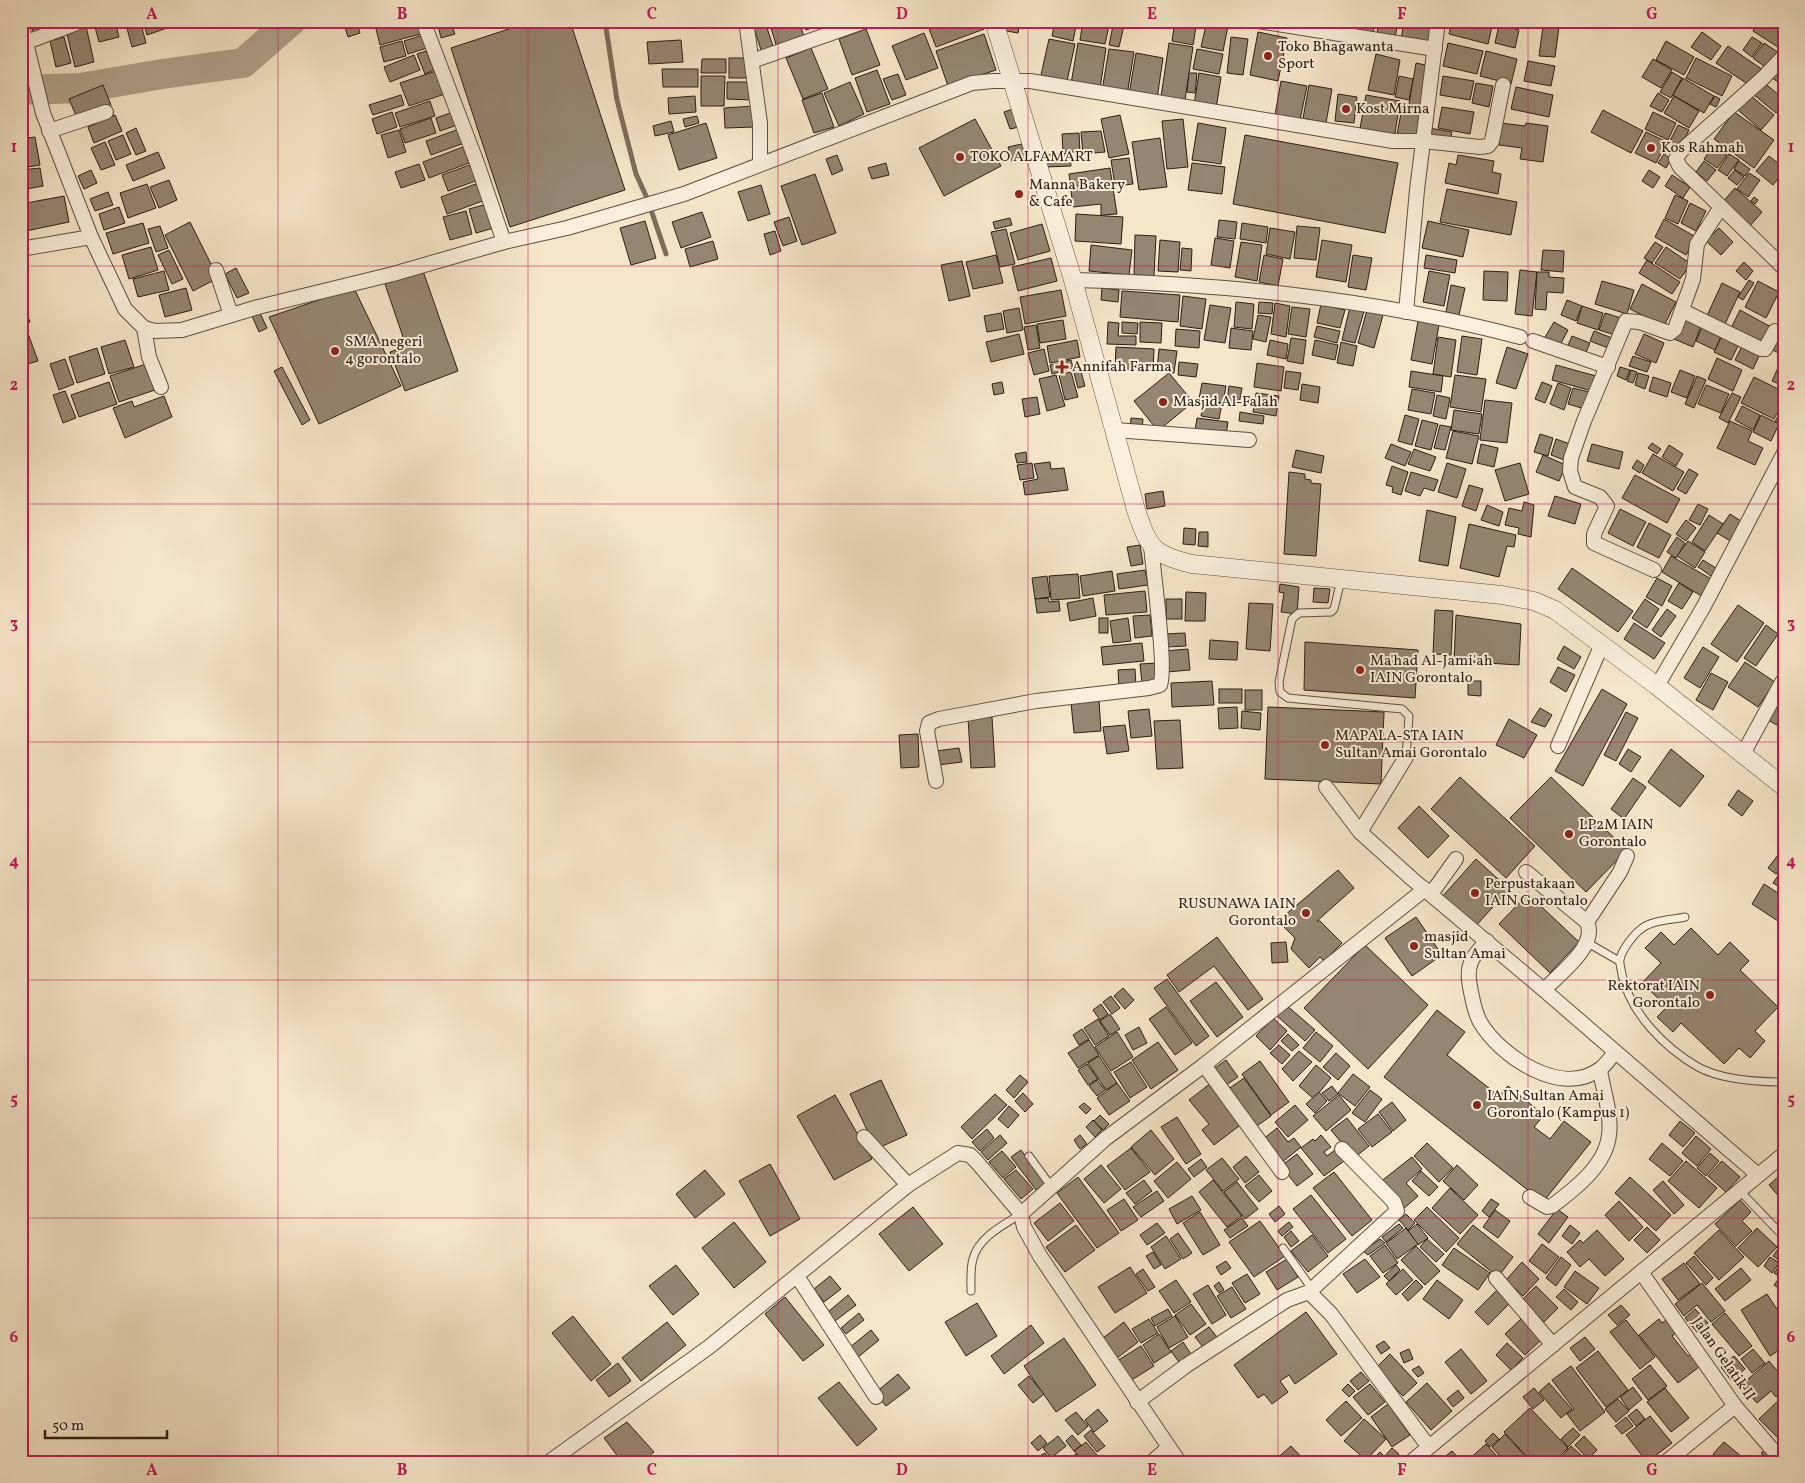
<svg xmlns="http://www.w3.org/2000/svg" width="1805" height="1483" viewBox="0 0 1805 1483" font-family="Vollkorn,serif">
<rect width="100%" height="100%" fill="#f6e6c9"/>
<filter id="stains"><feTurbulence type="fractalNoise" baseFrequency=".004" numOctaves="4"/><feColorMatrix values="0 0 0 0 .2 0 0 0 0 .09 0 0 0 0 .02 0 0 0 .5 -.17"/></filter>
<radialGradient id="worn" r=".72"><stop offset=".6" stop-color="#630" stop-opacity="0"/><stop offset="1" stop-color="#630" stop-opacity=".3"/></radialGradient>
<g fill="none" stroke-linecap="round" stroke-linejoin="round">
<path stroke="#7c6d5b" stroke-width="5" d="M605 21 617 100 636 174 647 198 666 254"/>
<path stroke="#b1a28b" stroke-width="30" d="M21 90 81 88 162 74 243 63 291 21"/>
</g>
<g fill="#958672" stroke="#2c1e14">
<path d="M102 21H115L119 37 99 42 94 23Z"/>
<path d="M125 21H140L146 43 132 47Z"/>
<path d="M143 21H165L167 28 147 35Z"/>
<path d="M343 21H356L360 33 348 37Z"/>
<path d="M401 21H420L424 33 380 45 376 29Z"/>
<path d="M437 21H450L455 34 441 38Z"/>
<path d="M533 21H570L625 190 510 227 451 48Z"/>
<path d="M769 21H799L805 40 777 48Z"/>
<path d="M803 21H832L806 30Z"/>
<path d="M926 21H981L984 29 936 47Z"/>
<path d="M1003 21H1020L1018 33 1001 30Z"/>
<path d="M1055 21 1076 26 1073 41 1052 36Z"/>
<path d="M1083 21H1110L1105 44 1080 40Z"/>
<path d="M1114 21H1125L1119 47 1109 45Z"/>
<path d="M1175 21H1197L1193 45 1172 41Z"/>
<path d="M1207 21 1228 26 1223 51 1201 47Z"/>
<path d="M1319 21H1342L1341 31 1318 27Z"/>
<path d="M1347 21H1375L1373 33 1346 29Z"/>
<path d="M1379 21H1398L1395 38 1377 35Z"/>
<path d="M1404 21H1432L1429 44 1401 40Z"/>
<path d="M1452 21 1493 22 1488 44 1449 34Z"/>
<path d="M1759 21H1776L1784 27V51L1753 31Z"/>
<path d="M43 25 45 35 34 37 32 27Z"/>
<path d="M766 25 774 49 762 53 754 28Z"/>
<path d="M1499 25 1519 30 1515 48 1495 43Z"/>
<path d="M86 26 94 62 75 67 66 30Z"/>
<path d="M1543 26 1559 27 1555 57 1539 56Z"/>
<path d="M866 29 880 65 852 75 839 39Z"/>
<path d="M1258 32 1287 38 1278 81 1250 75Z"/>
<path d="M1702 32 1721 46 1711 60 1691 47Z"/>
<path d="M924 33 938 68 906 80 892 46Z"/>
<path d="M426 34 430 47 408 54 404 41Z"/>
<path d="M984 34 996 70 948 86 936 51Z"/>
<path d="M64 37 71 63 56 67 50 41Z"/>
<path d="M1231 37 1248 39 1243 75 1227 73Z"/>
<path d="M1752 37 1762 43 1752 57 1743 50Z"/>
<path d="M1049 39 1075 44 1067 81 1041 75Z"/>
<path d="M681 40 683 62 649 64 647 42Z"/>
<path d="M402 41 406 56 384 62 380 47Z"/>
<path d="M1666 41 1694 57 1684 75 1656 60Z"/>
<path d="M1078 43 1106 48 1100 89 1071 84Z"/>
<path d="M1169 43 1193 47 1185 100 1161 97Z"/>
<path d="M1448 43 1483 51 1477 74 1443 66Z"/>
<path d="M1764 43 1779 53 1768 69 1753 58Z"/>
<path d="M1728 46 1763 70 1752 87 1716 63Z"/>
<path d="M811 48 828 89 803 99 786 58Z"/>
<path d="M1109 49 1134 52 1127 95 1102 91Z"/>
<path d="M1197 49 1223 54 1219 74 1193 69Z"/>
<path d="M426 51 434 70 425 74 417 54Z"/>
<path d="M1486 51 1517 59 1511 84 1480 76Z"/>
<path d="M1136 53 1163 58 1157 99 1129 94Z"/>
<path d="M1376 54 1400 60 1394 95 1368 90Z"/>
<path d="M414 55 420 70 390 82 384 67Z"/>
<rect x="729" y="58" width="20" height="20"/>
<path d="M1696 58 1732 76 1722 96 1686 78Z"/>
<path d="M702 59H726V73H701Z"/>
<path d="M1653 59 1672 70 1661 88 1642 77Z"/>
<path d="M1784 60V82L1782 85 1771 77Z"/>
<path d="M1528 61 1555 66 1551 86 1524 81Z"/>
<path d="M1416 63 1430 66 1423 107 1409 104Z"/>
<path d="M662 69H698V87H663Z"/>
<path d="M439 70 448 93 409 106 400 83Z"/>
<path d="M877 70 890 104 867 112 855 78Z"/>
<path d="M1672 72 1682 78 1671 98 1660 92Z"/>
<path d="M1189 73H1197L1195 93 1187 92Z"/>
<path d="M1199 73 1221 77 1216 109 1194 105Z"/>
<path d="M898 74 906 95 892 100 883 79Z"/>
<path d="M701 76H725L724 106H701Z"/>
<path d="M1399 76 1413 79 1409 100 1395 97Z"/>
<path d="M1443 76 1474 81 1470 100 1440 95Z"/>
<path d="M1683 78 1714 96 1704 113 1673 95Z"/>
<path d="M1281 81 1307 86 1300 120 1275 115Z"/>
<path d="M727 82H751V100L727 99Z"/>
<path d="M850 82 864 114 839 126 824 93Z"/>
<path d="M1763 82 1784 99V104L1776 113 1753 94Z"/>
<path d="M1476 83 1493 86 1489 107 1472 103Z"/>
<path d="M103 85 111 105 77 118 69 99Z"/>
<path d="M1309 85 1332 89 1326 123 1303 118Z"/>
<path d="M1516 87 1553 95 1549 117 1511 109Z"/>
<path d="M822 93 834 127 814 133 802 100Z"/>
<path d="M1658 93 1669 100 1662 112 1650 106Z"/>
<path d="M1338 94 1357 97 1354 123 1335 121Z"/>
<path d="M401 95 404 105 373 115 369 105Z"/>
<path d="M1366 95 1400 101 1394 140 1359 134Z"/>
<path d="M695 96 696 112 669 114 668 98Z"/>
<path d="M1674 96 1699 111 1689 128 1664 113Z"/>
<path d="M1715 96 1720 99 1716 107 1710 104Z"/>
<path d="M1751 96 1774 115 1761 130 1738 110Z"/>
<path d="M430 101 435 116 400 127 395 113Z"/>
<path d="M754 106 755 127 725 128 724 108Z"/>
<path d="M1402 107 1423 111 1417 139 1397 135Z"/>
<path d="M1442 107 1474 112 1470 134 1438 128Z"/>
<path d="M1013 109 1019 127 1010 129 1004 112Z"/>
<path d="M1603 110 1643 131 1631 153 1591 132Z"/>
<path d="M456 111 460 124 440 131 436 118Z"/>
<path d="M392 112 397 127 377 134 372 119Z"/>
<path d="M1653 112 1676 123 1668 140 1645 129Z"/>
<path d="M1734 112 1774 140 1754 168 1714 139Z"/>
<path d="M115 115 122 131 94 143 88 127Z"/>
<path d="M1120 115 1129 154 1109 158 1101 119Z"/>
<path d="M697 116 699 123 685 127 683 119Z"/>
<path d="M431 118 436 133 405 143 400 129Z"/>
<path d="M975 119 1001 166 944 196 919 148Z"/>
<path d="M1183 119 1188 167 1167 169 1162 121Z"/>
<path d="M671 121 674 132 655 136 653 126Z"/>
<path d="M706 123 717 158 679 170 668 135Z"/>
<path d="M1198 123 1226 128 1221 164 1192 160Z"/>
<path d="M1501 123 1525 126 1526 123 1548 126 1543 162 1520 159 1522 148 1499 145Z"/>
<path d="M1678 125 1689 130 1680 148 1669 143Z"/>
<path d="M136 128 146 151 136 155 126 133Z"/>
<path d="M462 128 467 142 431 155 426 141Z"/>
<path d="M1429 128 1452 132 1450 143 1428 139Z"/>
<path d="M399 130 406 152 388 158 381 135Z"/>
<path d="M1101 131 1105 152 1083 154 1081 132Z"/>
<path d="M1646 132 1667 142 1656 163 1635 153Z"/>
<path d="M1079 133 1080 152H1063L1062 134Z"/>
<path d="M123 135 131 154 116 160 108 141Z"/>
<path d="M1245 135 1398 163 1385 233 1233 204Z"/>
<path d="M35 137 40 165 21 168V139Z"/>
<path d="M1160 138 1167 187 1139 190 1132 142Z"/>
<path d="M105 142 115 165 101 170 91 148Z"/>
<path d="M1022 144 1026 159 1012 162 1008 147Z"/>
<path d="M1714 145 1727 155 1717 168 1704 159Z"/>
<path d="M463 147 469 163 429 178 423 162Z"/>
<path d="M158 152 165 168 133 181 126 165Z"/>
<path d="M1070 153 1071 166 1045 167 1044 155Z"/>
<path d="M1664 154 1671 159 1666 168 1658 163Z"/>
<path d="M1729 154 1739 160 1727 176 1718 170Z"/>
<path d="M837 155 843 170 832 175 826 159Z"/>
<path d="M1458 155 1494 161 1492 172 1501 174 1498 194 1445 183 1449 163 1456 165Z"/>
<path d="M1769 156 1784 168V171L1773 185 1756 171Z"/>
<path d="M1129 158 1133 184 1115 186 1111 160Z"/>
<path d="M1704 161 1716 170 1707 181 1696 172Z"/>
<path d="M1739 161 1750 169 1745 176 1734 169Z"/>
<path d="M475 163 481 179 448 191 442 175Z"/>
<path d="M886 163 889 175 872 179 868 168Z"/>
<path d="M1192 163 1225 167 1222 194 1188 190Z"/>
<path d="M419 164 425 180 401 188 395 172Z"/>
<path d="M40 168 43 186 21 190V170Z"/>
<path d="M1110 168 1117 214 1101 215V204L1073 207 1069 174Z"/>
<path d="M91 170 97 183 84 189 78 176Z"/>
<path d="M1649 170 1660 177 1653 188 1642 181Z"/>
<path d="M1735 170 1744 177 1737 185 1728 178Z"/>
<path d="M1749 173 1760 180 1748 197 1737 189Z"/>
<path d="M815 174 836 233 802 245 781 186Z"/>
<path d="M1672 175 1690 187 1683 198 1665 186Z"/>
<path d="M169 180 177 200 159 208 150 187Z"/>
<path d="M481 182 488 199 447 214 441 197Z"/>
<path d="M147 184 156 208 128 218 120 193Z"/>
<path d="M761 185 770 214 748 221 738 192Z"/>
<path d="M1735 188 1762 212 1749 227 1721 204Z"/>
<path d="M1447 189 1517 202 1511 235 1440 222Z"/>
<path d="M108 192 113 205 95 211 90 199Z"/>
<path d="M1675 195 1688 201 1678 224 1665 218Z"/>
<path d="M64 196 69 222 21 232V204Z"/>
<path d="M1754 197 1758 200 1755 204 1751 201Z"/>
<path d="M1690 203 1706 211 1696 231 1681 223Z"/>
<path d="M487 204 494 228 476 233 469 209Z"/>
<path d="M119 207 125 223 104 230 99 214Z"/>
<path d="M466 211 472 234 450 240 443 217Z"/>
<path d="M702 212 711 237 681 248 672 222Z"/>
<path d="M1076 214 1123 217 1121 244 1075 241Z"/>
<path d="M789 217 797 241 783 246 774 222Z"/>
<path d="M1010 218 1012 225 995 229 993 222Z"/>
<path d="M1664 219 1696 237 1686 255 1655 237Z"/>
<path d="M1219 220 1237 222 1235 239 1217 237Z"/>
<path d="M645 221 656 258 631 265 620 228Z"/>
<path d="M1428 221 1469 230 1463 257 1422 248Z"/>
<path d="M190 222 218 278 193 291 165 235Z"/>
<path d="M143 223 149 243 113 254 106 233Z"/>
<path d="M1242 223 1268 227 1266 243 1240 239Z"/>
<path d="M1042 224 1050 251 1018 260 1010 233Z"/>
<path d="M160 226 168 248 156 252 148 229Z"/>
<path d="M1297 226 1320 228 1316 260 1294 258Z"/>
<path d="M1270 228 1295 232 1290 259 1266 254Z"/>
<path d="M1719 228 1733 242 1721 255 1706 241Z"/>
<path d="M1006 229 1015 264 1000 267 991 232Z"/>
<path d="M775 231 781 251 770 255 764 234Z"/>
<path d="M1135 235 1156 236 1154 276 1134 275Z"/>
<path d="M1215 238 1234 241 1230 268 1211 265Z"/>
<path d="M1160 240 1180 242 1178 272 1158 271Z"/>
<path d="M1322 240 1352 245 1346 282 1316 277Z"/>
<path d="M713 241 718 259 690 267 685 249Z"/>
<path d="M1241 242 1262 245 1257 281 1235 277Z"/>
<path d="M1655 242 1663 247 1652 263 1644 258Z"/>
<path d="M1091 245 1132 250 1129 275 1089 271Z"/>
<path d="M151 247 158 270 129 279 122 255Z"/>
<path d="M1666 247 1691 264 1680 279 1655 263Z"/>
<path d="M1182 248 1192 249 1191 271 1180 270Z"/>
<path d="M169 250 183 279 172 284 158 255Z"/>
<path d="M1543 250 1564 251 1563 272 1541 270Z"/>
<path d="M996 255 1003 283 973 289 966 262Z"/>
<path d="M1264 255 1283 259 1278 286 1259 282Z"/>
<path d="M1353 255 1372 258 1366 290 1348 287Z"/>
<path d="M1426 255 1457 260 1455 273 1424 268Z"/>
<path d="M1051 258 1057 281 1018 291 1012 267Z"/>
<path d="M1647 260 1680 282 1672 294 1639 273Z"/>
<path d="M962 261 970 296 949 301 941 265Z"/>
<path d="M1744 262 1753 271 1746 280 1736 271Z"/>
<path d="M236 268 249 293 237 298 225 274Z"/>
<path d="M1520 270 1537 272 1532 316 1515 314Z"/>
<path d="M164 271 169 290 138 297 133 279Z"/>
<path d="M423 271 458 371 405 391 390 352 406 346 385 284Z"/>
<path d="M1429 271 1450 275 1444 306 1423 302Z"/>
<path d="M1484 271 1508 272 1507 301 1483 300Z"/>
<path d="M1537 272H1549V277L1564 278 1563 293 1547 292 1546 310 1535 309Z"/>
<path d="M1749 280 1754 283 1743 300 1738 297Z"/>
<path d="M1602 281 1634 290 1627 314 1595 304Z"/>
<path d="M1758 281 1779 292 1766 318 1745 307Z"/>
<path d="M1722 283 1740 292 1724 326 1706 318Z"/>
<path d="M1642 284 1676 302 1664 326 1630 309Z"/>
<path d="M1451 285 1465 288 1459 315 1446 312Z"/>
<path d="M186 288 192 310 165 317 159 295Z"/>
<path d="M354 288 401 386 319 424 269 317Z"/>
<path d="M1102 288 1119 290 1118 302 1101 300Z"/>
<path d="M1061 290 1066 316 1025 324 1020 297Z"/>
<path d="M1122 291 1180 295 1178 322 1120 317Z"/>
<path d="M1183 296 1206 299 1202 329 1180 326Z"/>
<path d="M1567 300 1582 306 1576 321 1561 315Z"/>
<path d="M1236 302 1254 304 1252 329 1234 327Z"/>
<path d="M1259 302 1273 303 1272 314 1258 313Z"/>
<path d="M1275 303 1290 306 1286 337 1271 334Z"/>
<path d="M1321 304 1345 310 1340 328 1317 323Z"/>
<path d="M21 305H24L30 322 21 325Z"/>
<path d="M1210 305 1231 308 1225 343 1204 340Z"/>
<path d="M1582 306 1603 313 1598 330 1577 323Z"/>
<path d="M1292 307 1310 309 1306 337 1288 334Z"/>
<path d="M1350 307 1364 311 1355 343 1342 340Z"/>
<path d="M1019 308 1023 330 1007 333 1003 311Z"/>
<path d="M1367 310 1383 315 1374 348 1358 343Z"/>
<path d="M1740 310 1771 327 1761 346 1730 330Z"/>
<path d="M260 313 267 328 259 332 252 316Z"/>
<path d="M1001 313 1004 329 987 332 984 316Z"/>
<path d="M1605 313 1624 319 1618 336 1599 330Z"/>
<path d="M1258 315 1271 317 1266 342 1253 339Z"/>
<path d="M1682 318 1701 326 1693 347 1674 339Z"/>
<path d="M1063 320 1066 339 1040 343 1037 324Z"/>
<path d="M1418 321 1439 325 1432 364 1411 360Z"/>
<path d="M1108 322 1119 323 1118 336H1136V345L1107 344Z"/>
<path d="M1122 322 1138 323 1137 334 1122 333Z"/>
<path d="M1140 322 1162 323 1161 343 1140 342Z"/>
<path d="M1554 322 1568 330 1559 347 1544 339Z"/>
<path d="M1036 325 1040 348 1028 350 1024 327Z"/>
<path d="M1703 325 1722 334 1715 350 1696 341Z"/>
<path d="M1317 326 1340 331 1337 343 1314 337Z"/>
<path d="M26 328 38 361 21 366V330Z"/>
<path d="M1231 328 1253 331 1251 350 1229 348Z"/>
<path d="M1780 328 1784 330V356L1769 348Z"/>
<path d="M1176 329 1200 331 1199 348 1175 346Z"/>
<path d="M1594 331 1612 338 1608 348 1590 341Z"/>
<path d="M1724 332 1741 340 1731 360 1714 352Z"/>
<path d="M1019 334 1024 354 991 362 986 342Z"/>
<path d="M1644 334 1664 343 1656 363 1635 354Z"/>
<path d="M1462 336 1482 339 1477 375 1457 372Z"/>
<path d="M1572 336 1590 343 1584 357 1566 350Z"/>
<path d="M1438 337 1456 340 1451 377 1433 374Z"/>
<path d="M1291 338 1306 340 1303 364 1287 361Z"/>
<path d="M125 340 134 367 109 374 101 347Z"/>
<path d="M1077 340 1080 357 1050 363 1047 346Z"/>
<path d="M1270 340 1288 344 1286 359 1267 355Z"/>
<path d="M1315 340 1338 345 1335 360 1312 355Z"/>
<path d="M1341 342 1357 346 1353 366 1337 363Z"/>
<path d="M1743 344 1761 352 1753 369 1735 360Z"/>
<path d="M1116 347 1154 349 1153 371 1115 369Z"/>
<path d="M1507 347 1528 354 1516 389 1496 383Z"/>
<path d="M97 348 105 374 77 383 69 357Z"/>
<path d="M1044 349 1049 371 1034 375 1028 353Z"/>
<path d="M1159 349 1177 351 1174 373 1157 371Z"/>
<path d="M1633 356 1651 362 1647 372 1629 366Z"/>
<path d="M1717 358 1742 370 1733 391 1708 379Z"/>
<path d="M65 359 74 384 59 390 50 364Z"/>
<path d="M1782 359 1784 360V386L1772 381Z"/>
<path d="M1071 360 1073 368 1052 374 1050 365Z"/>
<path d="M1179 362 1198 364 1196 377 1178 375Z"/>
<path d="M149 363 158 389 119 402 110 376Z"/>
<path d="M1257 363 1284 367 1281 391 1254 387Z"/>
<path d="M1556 365 1596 376 1592 391 1552 380Z"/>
<path d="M282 367 310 420 302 425 274 371Z"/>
<path d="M1620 367 1630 370 1626 380 1617 376Z"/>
<path d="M1080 368 1085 386 1078 388 1073 369Z"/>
<path d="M1631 370 1637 372 1633 383 1627 381Z"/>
<path d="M1680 370 1695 376 1687 398 1671 392Z"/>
<path d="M1286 371 1301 373 1298 390 1284 388Z"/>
<path d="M1411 371 1443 376 1441 392 1409 387Z"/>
<path d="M1071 372 1078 397 1065 400 1059 375Z"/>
<path d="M1169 373 1193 402 1158 431 1134 401Z"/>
<path d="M1638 373 1649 376 1645 389 1635 385Z"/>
<path d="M1056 375 1065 406 1047 411 1039 379Z"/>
<path d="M1455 375 1486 379 1481 412 1450 407Z"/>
<path d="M1697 376 1706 380 1694 408 1685 404Z"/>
<path d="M1653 377 1671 383 1667 397 1649 391Z"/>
<path d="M1754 377 1784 392V399L1774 419 1741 403Z"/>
<path d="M109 382 117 404 79 417 71 395Z"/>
<path d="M1002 382 1004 393 994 395 992 384Z"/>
<path d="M1542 382 1552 386 1545 403 1535 399Z"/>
<path d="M1202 383 1226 386 1223 403 1199 399Z"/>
<path d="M1558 383 1571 388 1564 410 1550 404Z"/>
<path d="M1302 384 1320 387 1318 403 1300 400Z"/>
<path d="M1706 385 1729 394 1721 413 1698 404Z"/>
<path d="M1229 386 1242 388 1239 404 1227 402Z"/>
<path d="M1573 388 1589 392 1585 409 1568 404Z"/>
<path d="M1412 389 1435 393 1431 414 1408 410Z"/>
<path d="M65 391 76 418 63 423 53 395Z"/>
<path d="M1256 393 1279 396 1276 416 1253 412Z"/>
<path d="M1732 393 1741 397 1728 423 1719 418Z"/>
<path d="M1437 395 1450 398 1446 419 1433 416Z"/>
<path d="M164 396 172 417 125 438 113 408 132 401 134 407Z"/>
<path d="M1037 397 1040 414 1025 417 1022 399Z"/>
<path d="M1485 400 1512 403 1507 443 1480 440Z"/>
<path d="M1203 401 1222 404 1219 419 1201 416Z"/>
<path d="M1742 406 1760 415 1753 430 1735 420Z"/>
<path d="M1784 407V426L1775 421Z"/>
<path d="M1454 410 1482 414 1479 434 1451 430Z"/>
<path d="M1240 412 1264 416 1263 424 1239 421Z"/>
<path d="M1405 415 1419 419 1412 445 1398 441Z"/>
<path d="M1761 415 1779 424 1771 441 1753 432Z"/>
<path d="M1131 418 1143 419 1142 430 1130 429Z"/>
<path d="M1197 418 1228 422 1226 435 1195 431Z"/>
<path d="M1422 420 1438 424 1431 450 1415 446Z"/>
<path d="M1730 421 1752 431 1748 441 1763 448 1755 465 1717 448Z"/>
<path d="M1440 425 1451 427 1445 450 1434 448Z"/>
<path d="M1453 431 1479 436 1472 464 1446 458Z"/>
<path d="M1540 434 1553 438 1548 456 1534 452Z"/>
<path d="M1556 439 1570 444 1564 460 1551 455Z"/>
<path d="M1652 443 1661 449 1657 454 1648 448Z"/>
<path d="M1391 444 1411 452 1405 466 1385 458Z"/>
<path d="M1481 444 1498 448 1494 467 1477 463Z"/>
<path d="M1592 444 1623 452 1619 469 1587 461Z"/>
<path d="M1669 445 1683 454 1676 466 1662 457Z"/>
<path d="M1414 449 1436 457 1430 471 1408 464Z"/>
<path d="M1296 450 1324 456 1321 473 1292 467Z"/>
<path d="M1026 452 1027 462 1017 463 1015 454Z"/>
<path d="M1653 454 1684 472 1673 491 1642 473Z"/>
<path d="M1543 455 1566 465 1559 481 1536 472Z"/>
<path d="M1637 460 1644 465 1640 473 1632 468Z"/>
<path d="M1050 462 1051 469 1064 468 1068 490 1025 495 1023 482 1038 479 1034 464Z"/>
<path d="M1032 463 1034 478 1020 480 1017 465Z"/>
<path d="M1447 463 1466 469 1457 498 1438 492Z"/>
<path d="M1520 463 1529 494 1505 501 1495 470Z"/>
<path d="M1392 466 1408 472 1401 495 1392 492 1393 487 1386 485Z"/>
<path d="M1689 469 1698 474 1686 494 1677 489Z"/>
<path d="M1289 472 1305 474V479L1311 480V483L1321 484 1316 556 1284 554Z"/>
<path d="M1411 472 1438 480 1434 491 1424 488 1420 496 1405 491Z"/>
<path d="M1635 475 1680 499 1667 523 1622 498Z"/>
<path d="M1469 485 1483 489 1476 511 1462 506Z"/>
<path d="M1163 491 1165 506 1147 509 1145 494Z"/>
<path d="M1555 496 1581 504 1575 524 1548 516Z"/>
<path d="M1524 502 1534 505 1531 537 1518 534 1519 528 1505 525 1509 508 1522 511Z"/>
<path d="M1698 504 1708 509 1700 525 1689 520Z"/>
<path d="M1487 505 1503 512 1499 526 1481 520Z"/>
<path d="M1620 509 1646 522 1633 546 1608 533Z"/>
<path d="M1427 510 1456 517 1448 566 1419 561Z"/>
<path d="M1730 514 1744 523 1732 542 1717 533Z"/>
<path d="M1709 515 1723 524 1705 551 1692 542Z"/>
<path d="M1686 520 1696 528 1686 541 1676 534Z"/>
<path d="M1649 523 1671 535 1659 558 1637 547Z"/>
<path d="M1469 524 1516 535 1514 547 1507 546 1499 577 1460 568Z"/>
<path d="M1184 528 1196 529 1195 545 1183 544Z"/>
<path d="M1199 532H1208V547L1198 546Z"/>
<path d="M1677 537 1685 543 1676 558 1667 552Z"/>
<path d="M1688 541 1705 552 1695 568 1677 556Z"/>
<path d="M1140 545 1143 564 1131 566 1127 547Z"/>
<path d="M1671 556 1713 580 1703 597 1662 572Z"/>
<path d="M1703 560 1719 570 1714 578 1698 567Z"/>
<path d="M1572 568 1633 611 1618 632 1558 589Z"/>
<path d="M1145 570 1148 585 1119 589 1117 574Z"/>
<path d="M1112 571 1115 591 1083 596 1080 576Z"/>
<path d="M1078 574 1080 598 1051 600 1049 576Z"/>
<path d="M1047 576 1050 597 1035 599 1032 578Z"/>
<path d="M1657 578 1672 586 1662 606 1646 597Z"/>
<path d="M1679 583 1693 592 1682 609 1668 601Z"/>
<path d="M1280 584 1299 587 1297 614 1281 612 1284 593 1279 592Z"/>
<path d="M1314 588 1330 589 1328 603 1313 602Z"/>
<path d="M1145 591 1147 612 1106 615 1104 595Z"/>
<path d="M1186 592 1206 593 1205 621H1185Z"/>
<path d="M1048 598 1049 602 1059 601 1060 611 1037 613 1035 599Z"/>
<path d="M1093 598 1096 616 1070 621 1067 603Z"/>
<rect x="1166" y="599" width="16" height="20"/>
<path d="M1645 599 1659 609 1647 628 1632 618Z"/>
<path d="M1249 603 1273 604 1270 651 1246 649Z"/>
<path d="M1738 605 1764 623 1737 662 1711 644Z"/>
<path d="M1667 609 1676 616 1661 637 1652 630Z"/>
<path d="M1435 610 1453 611 1451 655 1433 654Z"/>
<path d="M1150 615 1152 636 1135 638 1133 616Z"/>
<path d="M1456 615 1521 624 1519 665 1454 661Z"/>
<rect x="1099" y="618" width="9" height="15"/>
<path d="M1128 618 1131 641 1113 643 1110 621Z"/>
<path d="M1634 623 1665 643 1654 659 1624 639Z"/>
<path d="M1766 625 1778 634 1756 666 1744 658Z"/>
<path d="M1185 633 1186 646 1166 647 1165 634Z"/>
<path d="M1210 640 1238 642 1237 660 1209 659Z"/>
<path d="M1305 642 1418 650 1415 698 1304 690Z"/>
<path d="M1142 643 1144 661 1103 665 1101 647Z"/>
<path d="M1564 646 1581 657 1574 669 1557 659Z"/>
<path d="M1703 647 1719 657 1700 688 1684 678Z"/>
<path d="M1188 649 1190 670 1167 672 1165 651Z"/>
<path d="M1745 662 1775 682 1758 707 1728 687Z"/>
<path d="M1157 663 1158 683H1142L1140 664Z"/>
<path d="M1558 667 1575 675 1566 692 1550 682Z"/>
<path d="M1135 669 1136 687 1119 688 1118 670Z"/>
<path d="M1711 673 1728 682 1713 710 1696 700Z"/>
<path d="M1212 681 1214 705 1172 707 1171 683Z"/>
<path d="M1468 681H1481V696L1468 695Z"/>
<rect x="1219" y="689" width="23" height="14"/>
<path d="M1602 689 1627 704 1583 786 1555 771Z"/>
<rect x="1245" y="690" width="17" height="20"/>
<path d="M1784 693V729L1768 720Z"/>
<path d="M1099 701 1101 731 1074 733 1071 703Z"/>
<path d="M1237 707 1238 728 1219 729 1218 708Z"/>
<path d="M1268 707 1384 712 1381 784 1265 779Z"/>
<path d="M1540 708 1552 715 1545 727 1531 722Z"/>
<path d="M1149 709 1152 736 1131 738 1128 711Z"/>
<path d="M1242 711 1261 713 1260 730 1241 728Z"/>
<path d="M1626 712 1638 718 1616 761 1604 755Z"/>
<path d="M992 717 995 767 971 768 968 718Z"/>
<path d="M1509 719 1537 735 1524 758 1496 745Z"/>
<path d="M1180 720 1183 768 1157 769 1154 721Z"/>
<path d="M1125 725 1129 751 1107 754 1103 727Z"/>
<path d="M918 734 919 767 901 768 899 735Z"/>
<path d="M959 748 962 762 938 765 936 751Z"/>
<path d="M1628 749 1641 757 1631 772 1619 764Z"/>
<path d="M1671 749 1704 776 1680 807 1648 782Z"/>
<path d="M1460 777 1535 846 1506 878 1431 809Z"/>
<path d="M1551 777 1627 850 1586 892 1510 818Z"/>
<path d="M1633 778 1646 787 1624 819 1611 809Z"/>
<path d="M1738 790 1753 801 1742 816 1728 805Z"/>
<path d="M1419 806 1449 836 1428 858 1398 828Z"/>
<path d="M1778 855 1784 860V864L1776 874 1768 868Z"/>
<path d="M1476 859 1509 889 1474 928 1441 898Z"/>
<path d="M1784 867V890L1773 883Z"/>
<path d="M1338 870 1354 888 1317 921H1320L1342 943 1324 961 1320 957 1309 968 1291 949 1295 938 1278 921Z"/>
<path d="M1764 884 1784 897V919L1781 923 1752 904Z"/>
<path d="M1528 894 1579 942 1550 973 1499 924Z"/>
<path d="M1416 917 1442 955 1412 976 1385 938Z"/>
<path d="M1691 928 1718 955 1730 942 1749 961 1740 970 1778 1007 1755 1031 1765 1041 1750 1058 1739 1048 1724 1064 1681 1023 1673 1032 1657 1017 1667 1007 1642 983 1661 963 1645 948 1661 932 1674 945Z"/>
<path d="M1217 937 1263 999 1248 1010 1214 966 1179 992 1167 975Z"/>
<path d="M1286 942 1288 962 1272 963 1271 943Z"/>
<path d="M1365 945 1428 1005 1368 1069 1304 1008Z"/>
<path d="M1167 979 1209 1036 1196 1046 1154 988Z"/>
<path d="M1216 982 1243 1017 1217 1037 1190 1001Z"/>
<path d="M1123 988 1134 1000 1125 1009 1114 996Z"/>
<path d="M1111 996 1120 1008 1112 1014 1103 1002Z"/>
<path d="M1101 1004 1108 1014 1100 1020 1093 1010Z"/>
<path d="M1285 1004 1315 1030 1305 1041 1276 1015Z"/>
<path d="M1166 1007 1192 1043 1175 1055 1149 1019Z"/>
<path d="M1437 1010 1465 1032 1447 1055 1499 1096 1508 1086 1544 1115 1534 1127 1550 1139 1564 1121 1591 1142 1543 1202 1384 1077Z"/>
<path d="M1110 1014 1120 1029 1110 1035 1100 1021Z"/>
<path d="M1273 1018 1287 1031 1270 1050 1256 1036Z"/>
<path d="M1098 1019 1109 1036 1095 1045 1084 1028Z"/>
<path d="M1139 1027 1147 1043 1133 1050 1125 1035Z"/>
<path d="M1082 1029 1089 1039 1079 1045 1073 1035Z"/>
<path d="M1117 1032 1133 1057 1111 1071 1095 1047Z"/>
<path d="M1316 1032 1333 1046 1320 1062 1303 1048Z"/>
<path d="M1288 1034 1299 1045 1292 1051 1281 1041Z"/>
<path d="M1089 1040 1099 1055 1078 1068 1068 1053Z"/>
<path d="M1158 1042 1178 1070 1151 1089 1132 1060Z"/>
<path d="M1279 1045 1290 1055 1282 1064 1270 1053Z"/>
<path d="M1299 1051 1312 1062 1293 1081 1282 1069Z"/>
<path d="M1336 1053 1350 1066 1338 1080 1323 1067Z"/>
<path d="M1099 1056 1117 1083 1106 1090 1088 1063Z"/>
<path d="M1226 1060 1238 1077 1223 1087 1211 1071Z"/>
<path d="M1260 1061 1289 1102 1271 1115 1242 1074Z"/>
<path d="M1131 1062 1147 1087 1130 1098 1114 1072Z"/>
<path d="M1087 1064 1098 1079 1088 1085 1078 1070Z"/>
<path d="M1316 1065 1331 1078 1314 1099 1299 1086Z"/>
<path d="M1353 1074 1370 1087 1355 1106 1338 1093Z"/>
<path d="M1020 1075 1028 1082 1014 1098 1006 1090Z"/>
<path d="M1244 1078 1271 1116 1254 1128 1227 1090Z"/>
<path d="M881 1080 907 1135 876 1149 850 1094Z"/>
<path d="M1097 1080 1105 1090 1097 1096 1089 1086Z"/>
<path d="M1117 1083 1130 1101 1109 1115 1097 1098Z"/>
<path d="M1211 1083 1243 1123 1214 1145 1202 1130 1209 1124 1189 1100Z"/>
<path d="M1332 1086 1338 1094 1329 1101 1322 1093Z"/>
<path d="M1370 1090 1382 1099 1365 1122 1352 1113Z"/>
<path d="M1319 1092 1327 1101 1315 1113 1306 1104Z"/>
<path d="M1023 1093 1033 1104 1025 1112 1015 1101Z"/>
<path d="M995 1094 1007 1105 972 1139 961 1127Z"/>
<path d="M835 1095 872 1159 834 1180 797 1116Z"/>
<path d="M1339 1095 1351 1110 1326 1131 1313 1116Z"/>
<path d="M1392 1102 1406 1120 1393 1131 1379 1112Z"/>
<path d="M1084 1103 1091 1109 1086 1114 1079 1107Z"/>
<path d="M1295 1105 1308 1120 1288 1137 1275 1122Z"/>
<path d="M1009 1106 1019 1115 1008 1128 998 1119Z"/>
<path d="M1378 1114 1392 1132 1372 1147 1358 1129Z"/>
<path d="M1100 1115 1109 1124 1103 1130 1094 1121Z"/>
<path d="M1177 1117 1201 1154 1186 1164 1161 1127Z"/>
<path d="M1347 1118 1369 1146 1354 1158 1331 1130Z"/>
<path d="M1093 1120 1102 1130 1095 1137 1086 1127Z"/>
<path d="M1680 1121 1695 1133 1683 1147 1669 1135Z"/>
<path d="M1277 1128 1288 1142 1294 1138 1301 1147 1280 1164 1262 1140Z"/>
<path d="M987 1129 994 1138 980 1151 972 1142Z"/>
<path d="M1151 1130 1174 1159 1155 1175 1131 1147Z"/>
<path d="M1000 1135 1007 1143 988 1160 981 1152Z"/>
<path d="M1080 1135 1087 1144 1080 1149 1074 1140Z"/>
<path d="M1321 1135 1331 1147 1324 1152 1327 1156 1335 1150 1344 1161 1324 1176 1301 1148 1313 1139 1315 1141Z"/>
<path d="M1696 1136 1711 1149 1697 1166 1682 1153Z"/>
<path d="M1427 1143 1453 1168 1439 1182 1414 1156Z"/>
<path d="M1662 1143 1683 1161 1670 1176 1649 1159Z"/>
<path d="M1131 1148 1150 1172 1125 1190 1107 1166Z"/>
<path d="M1021 1150 1045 1183 1036 1190 1011 1157Z"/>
<path d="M1002 1151 1016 1167 1003 1178 989 1162Z"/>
<path d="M1710 1153 1719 1161 1706 1176 1697 1168Z"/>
<path d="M1297 1154 1313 1174 1297 1186 1281 1166Z"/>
<path d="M1246 1156 1259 1172 1245 1183 1233 1167Z"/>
<path d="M1412 1157 1422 1169 1406 1183 1418 1196 1402 1210 1379 1183Z"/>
<path d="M1222 1158 1239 1179 1223 1191 1206 1170Z"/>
<path d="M1201 1159 1207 1167 1194 1177 1188 1169Z"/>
<path d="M1686 1161 1717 1188 1699 1208 1668 1181Z"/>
<path d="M1722 1161 1740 1177 1726 1192 1708 1176Z"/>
<path d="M1177 1162 1191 1179 1168 1198 1154 1181Z"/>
<path d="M770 1164 800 1219 770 1236 739 1181Z"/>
<path d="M1101 1165 1121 1189 1104 1203 1084 1179Z"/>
<path d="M1457 1165 1478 1185 1464 1200 1443 1181Z"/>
<path d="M705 1170 725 1194 695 1218 676 1194Z"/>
<path d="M1016 1170 1033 1189 1021 1199 1004 1179Z"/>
<path d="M1421 1171 1438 1187 1429 1196 1412 1181Z"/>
<path d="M1334 1172 1372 1220 1352 1236 1313 1188Z"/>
<path d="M1259 1175 1272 1191 1259 1202 1245 1186Z"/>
<path d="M1078 1177 1119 1233 1097 1248 1057 1193Z"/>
<path d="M1630 1177 1671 1215 1656 1231 1615 1193Z"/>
<path d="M1778 1177 1784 1184 1783 1201 1769 1185Z"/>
<path d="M1144 1180 1152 1191 1135 1204 1126 1193Z"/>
<path d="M1213 1180 1242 1216 1227 1227 1199 1192Z"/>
<path d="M1663 1181 1684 1205 1674 1214 1653 1190Z"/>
<path d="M1237 1182 1258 1209 1245 1219 1224 1192Z"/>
<path d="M1450 1188 1478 1215 1460 1234 1432 1208Z"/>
<path d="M1157 1191 1164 1201 1141 1217 1133 1207Z"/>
<path d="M1311 1195 1346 1239 1328 1253 1293 1209Z"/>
<path d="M1192 1196 1201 1210 1177 1224 1169 1209Z"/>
<path d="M1124 1199 1138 1220 1121 1231 1107 1210Z"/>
<path d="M1491 1199 1499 1204 1489 1217 1482 1211Z"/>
<path d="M1740 1200 1751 1212 1742 1221 1752 1231 1736 1246 1715 1224Z"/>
<path d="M1619 1201 1643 1227 1629 1241 1605 1215Z"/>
<path d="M1060 1203 1074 1221 1048 1241 1034 1223Z"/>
<path d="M1279 1206 1285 1214 1275 1222 1269 1214Z"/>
<path d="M913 1207 943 1244 909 1271 879 1234Z"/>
<path d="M1427 1207 1459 1238 1446 1252 1414 1220Z"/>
<path d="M1557 1209 1568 1217 1549 1243 1538 1234Z"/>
<path d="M1495 1210 1510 1221 1498 1238 1483 1227Z"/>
<path d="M1200 1212 1220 1245 1203 1255 1183 1223Z"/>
<path d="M1784 1212V1223L1778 1218Z"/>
<path d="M1406 1214 1415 1223 1408 1230 1399 1220Z"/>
<path d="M1242 1218 1248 1226 1230 1238 1224 1230Z"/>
<path d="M1260 1221 1285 1256 1254 1277 1229 1242Z"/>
<path d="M734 1222 766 1262 734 1288 702 1248Z"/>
<path d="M1289 1222 1293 1227 1282 1236 1278 1231Z"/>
<path d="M1157 1223 1165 1233 1147 1245 1140 1235Z"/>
<path d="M1399 1224 1403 1228 1386 1242 1382 1237Z"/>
<path d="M1417 1224 1428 1238 1418 1245 1408 1231Z"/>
<path d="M1076 1225 1095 1250 1065 1272 1046 1247Z"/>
<path d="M1473 1225 1513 1257 1498 1277 1457 1244Z"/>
<path d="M1570 1225 1580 1233 1572 1244 1562 1236Z"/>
<path d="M1647 1227 1660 1240 1647 1253 1634 1240Z"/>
<path d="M1406 1228 1418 1244 1397 1259 1386 1243Z"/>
<path d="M1757 1228 1777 1247 1758 1267 1738 1248Z"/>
<path d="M1597 1230 1624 1259 1605 1276 1589 1259 1580 1267 1567 1252 1580 1240 1583 1243Z"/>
<path d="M1719 1230 1744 1257 1719 1280 1694 1253Z"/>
<path d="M1291 1231 1299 1241 1291 1247 1284 1237Z"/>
<path d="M1178 1233 1192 1253 1183 1259 1170 1239Z"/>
<path d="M1312 1235 1328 1256 1308 1272 1291 1251Z"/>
<path d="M1166 1236 1181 1259 1165 1269 1151 1247Z"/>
<path d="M1380 1239 1385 1243 1368 1255 1363 1251Z"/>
<path d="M1427 1239 1444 1254 1436 1262 1420 1247Z"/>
<path d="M1542 1244 1559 1257 1546 1274 1529 1261Z"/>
<path d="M1385 1245 1398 1263 1383 1273 1370 1256Z"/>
<path d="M1416 1246 1440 1271 1425 1285 1401 1260Z"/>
<path d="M1454 1248 1490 1273 1478 1290 1442 1265Z"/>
<path d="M1778 1249 1784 1253 1780 1261 1773 1256Z"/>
<path d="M1153 1252 1161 1265 1154 1269 1146 1256Z"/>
<path d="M1694 1256 1713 1278 1706 1285 1686 1263Z"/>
<path d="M1561 1257 1571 1265 1556 1286 1546 1278Z"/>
<path d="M1770 1257 1779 1263 1772 1273 1764 1266Z"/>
<path d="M1287 1259 1298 1277 1277 1290 1266 1272Z"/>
<path d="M1365 1259 1380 1277 1357 1293 1343 1274Z"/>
<path d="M1226 1261 1231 1268 1221 1275 1216 1267Z"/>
<path d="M1522 1262 1539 1279 1523 1296 1506 1280Z"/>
<path d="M1684 1263 1700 1284 1678 1300 1662 1279Z"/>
<path d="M676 1265 699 1294 673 1315 649 1286Z"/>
<path d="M1396 1265 1400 1270 1389 1281 1384 1276Z"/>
<path d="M1780 1265 1784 1269 1779 1276 1774 1273Z"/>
<path d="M1130 1267 1147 1293 1115 1313 1098 1287Z"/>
<path d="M1741 1268 1751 1280 1725 1301 1715 1289Z"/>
<path d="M1143 1269 1155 1287 1148 1291 1136 1274Z"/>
<path d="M1403 1269 1413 1280 1396 1295 1386 1284Z"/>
<path d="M1575 1271 1599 1288 1587 1304 1564 1287Z"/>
<path d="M1247 1274 1260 1294 1245 1303 1232 1283Z"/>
<path d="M830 1276 841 1289 824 1302 814 1289Z"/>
<path d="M1780 1277 1784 1280V1292L1774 1285Z"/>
<path d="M1176 1280 1191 1302 1174 1313 1159 1291Z"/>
<path d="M1416 1280 1423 1287 1408 1301 1402 1294Z"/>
<path d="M1437 1280 1463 1300 1449 1319 1423 1299Z"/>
<path d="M1219 1282 1224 1290 1219 1293 1214 1286Z"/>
<path d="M1702 1283 1725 1311 1711 1322 1697 1305 1684 1316 1675 1304Z"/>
<path d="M1208 1285 1226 1315 1212 1324 1193 1294Z"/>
<path d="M1536 1286 1558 1308 1544 1322 1522 1300Z"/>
<path d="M1232 1287 1246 1309 1231 1318 1217 1296Z"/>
<path d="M1564 1289 1578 1302 1571 1310 1556 1297Z"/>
<path d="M1497 1290 1510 1303 1488 1325 1475 1312Z"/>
<path d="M1767 1294 1784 1320V1347L1770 1356 1741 1310Z"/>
<path d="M848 1295 856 1305 835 1321 828 1312Z"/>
<path d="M785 1297 824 1345 803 1361 765 1314Z"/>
<path d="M977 1303 997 1336 966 1356 945 1322Z"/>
<path d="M1191 1304 1206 1324 1190 1335 1175 1315Z"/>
<path d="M1621 1305 1630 1315 1617 1325 1608 1315Z"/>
<path d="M1168 1309 1172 1316 1155 1326 1151 1318Z"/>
<path d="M1695 1309 1708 1323 1697 1332 1685 1318Z"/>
<path d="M1306 1312 1337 1354 1295 1384 1289 1375 1280 1381 1288 1392 1272 1404 1264 1394 1258 1398 1234 1365Z"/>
<path d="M859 1313 864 1320 846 1334 841 1328Z"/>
<path d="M1725 1313 1752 1346 1739 1356 1712 1324Z"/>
<path d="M573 1316 611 1364 591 1381 552 1333Z"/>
<path d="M1175 1316 1188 1337 1169 1348 1157 1327Z"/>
<path d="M1670 1317 1680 1330 1672 1336 1688 1356 1694 1352 1703 1364 1678 1383 1639 1335 1659 1319 1662 1323Z"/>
<path d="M1522 1318 1542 1339 1525 1355 1505 1334Z"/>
<path d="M1149 1319 1158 1333 1141 1343 1132 1329Z"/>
<path d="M1626 1320 1655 1357 1640 1369 1610 1332Z"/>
<path d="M667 1322 686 1345 641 1381 622 1358Z"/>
<path d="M1124 1322 1138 1342 1117 1358 1103 1338Z"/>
<path d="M1031 1325 1044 1343 1004 1374 991 1356Z"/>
<path d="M1209 1327 1217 1337 1203 1347 1195 1337Z"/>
<path d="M871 1330 879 1340 857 1358 849 1348Z"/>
<path d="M1159 1334 1171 1352 1154 1363 1143 1345Z"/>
<path d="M1585 1337 1595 1349 1580 1361 1570 1348Z"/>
<path d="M1064 1338 1096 1385 1056 1412 1024 1366Z"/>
<path d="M1384 1341 1390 1348 1381 1354 1376 1346Z"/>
<path d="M1183 1342 1193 1357 1181 1365 1171 1351Z"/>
<path d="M1507 1343 1523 1358 1511 1370 1496 1355Z"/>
<path d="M1141 1346 1154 1366 1130 1381 1117 1361Z"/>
<path d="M1409 1349 1413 1359 1404 1363 1400 1353Z"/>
<path d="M1461 1349 1487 1381 1471 1394 1445 1362Z"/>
<path d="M1753 1349 1765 1363 1752 1373 1741 1359Z"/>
<path d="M1598 1351 1628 1390 1606 1407 1576 1368Z"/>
<path d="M1390 1354 1417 1383 1403 1396 1376 1368Z"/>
<path d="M1734 1356 1745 1369 1731 1380 1721 1367Z"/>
<path d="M1769 1361 1784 1379V1390L1776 1397 1771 1391 1757 1403 1741 1385Z"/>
<path d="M618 1363 631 1381 609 1397 596 1380Z"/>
<path d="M1650 1365 1667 1386 1648 1400 1632 1379Z"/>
<path d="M1419 1366 1424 1373 1418 1377 1412 1370Z"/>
<path d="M1571 1366 1605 1412 1580 1431 1567 1414 1574 1409 1552 1380Z"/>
<path d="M1361 1372 1369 1381 1358 1390 1350 1381Z"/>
<path d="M898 1374 910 1388 886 1406 875 1393Z"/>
<path d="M1029 1376 1044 1394 1033 1403 1018 1385Z"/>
<path d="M839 1382 877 1429 857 1446 818 1398Z"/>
<path d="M1427 1383 1452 1411 1431 1430 1406 1402Z"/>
<path d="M1549 1383 1572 1409 1561 1418 1539 1392Z"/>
<path d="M1348 1384 1355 1391 1349 1397 1342 1390Z"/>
<path d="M1370 1384 1385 1402 1368 1415 1353 1397Z"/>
<path d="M1633 1387 1642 1399 1629 1410 1620 1397Z"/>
<path d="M1534 1388 1544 1400 1533 1409 1523 1397Z"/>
<path d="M1665 1388 1689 1418 1671 1432 1647 1402Z"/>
<path d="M1458 1390 1464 1398 1453 1407 1447 1399Z"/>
<path d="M1618 1399 1629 1411 1616 1422 1605 1409Z"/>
<path d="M1779 1400 1784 1405V1444L1759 1419Z"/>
<path d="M1346 1401 1362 1418 1341 1436 1326 1420Z"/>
<path d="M1388 1404 1410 1435 1392 1447 1371 1417Z"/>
<path d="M1530 1408 1568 1448 1554 1462H1532L1504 1432Z"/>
<path d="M1098 1409 1108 1421 1094 1432 1085 1420Z"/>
<path d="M1637 1409 1645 1419 1636 1426 1628 1416Z"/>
<path d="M1076 1412 1088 1426 1078 1435 1065 1420Z"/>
<path d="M1650 1416 1672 1443 1647 1462 1626 1435Z"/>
<path d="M1626 1417 1633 1426 1622 1434 1615 1426Z"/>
<path d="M1364 1419 1386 1439 1366 1460 1344 1441Z"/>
<path d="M627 1422 654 1452 641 1462H622L604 1438Z"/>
<path d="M1573 1428 1580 1435 1568 1447 1561 1439Z"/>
<path d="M1091 1430 1105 1446 1097 1452 1084 1436Z"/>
<path d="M1493 1433 1499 1439 1490 1447 1485 1441Z"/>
<path d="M1505 1434 1528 1459 1525 1462H1505L1492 1447Z"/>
<path d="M1040 1435 1047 1443 1038 1451 1031 1443Z"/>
<path d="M1072 1435 1081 1445 1074 1451 1066 1441Z"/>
<path d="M1058 1436 1066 1446 1051 1458 1043 1448Z"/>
<path d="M1584 1436 1597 1450 1588 1459 1575 1445Z"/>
<path d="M1086 1442 1101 1460 1100 1462H1084L1074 1451Z"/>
<path d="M1724 1442 1742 1457 1737 1462H1722L1713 1454Z"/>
<path d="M1486 1444 1502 1462H1470L1468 1460Z"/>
<path d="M1291 1446 1306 1462H1274V1461Z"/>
<path d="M1571 1446 1582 1456 1577 1462H1557Z"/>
<path d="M1392 1448 1399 1454 1391 1462 1385 1456Z"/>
<path d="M1767 1448 1779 1462H1769L1761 1453Z"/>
<path d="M1452 1451 1461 1461 1463 1459 1465 1462H1438Z"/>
<path d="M1380 1452 1383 1455 1377 1462H1370Z"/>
<path d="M1045 1453 1050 1462H1029L1034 1459Z"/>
<path d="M1076 1454 1082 1462H1066Z"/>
<path d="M1594 1455 1602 1462H1588Z"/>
</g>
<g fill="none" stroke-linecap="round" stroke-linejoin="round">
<defs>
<g id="service">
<path d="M1341 580 1334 609 1331 612 1299 613 1292 619 1279 682 1280 692 1288 698 1402 709 1409 716 1406 757"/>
<path d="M1685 917C1671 920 1652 920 1641 929 1633 935 1621 951 1620 960 1619 964 1622 971 1622 975 1631 1014 1665 1048 1698 1067 1722 1080 1757 1082 1784 1082"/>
<path d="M1588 943 1619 961"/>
<path d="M1029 1156 1051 1186"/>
<path d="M1739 1190 1784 1237"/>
<path d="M1283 1248 1312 1289"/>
<path d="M971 1291C971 1281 970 1269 973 1259 978 1238 1003 1225 1021 1214"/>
</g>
<g id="minor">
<path d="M423 21 477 163 504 242"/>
<path d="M746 21 760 123V163"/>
<path d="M1258 21 1435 49"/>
<path d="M21 22 43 113 91 237 125 309 144 328 155 331 182 330 258 307 393 274 504 242 567 228 684 194 972 83 993 81H1030L1393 141H1423L1480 147 1488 146 1492 141 1503 85"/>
<path d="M27 42 82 21"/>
<path d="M1784 56 1763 78 1680 152 1676 159 1680 167 1784 268"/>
<path d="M752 61 866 21"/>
<path d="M49 131 106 112"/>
<path d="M21 249 91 237"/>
<path d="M216 270 231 315"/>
<path d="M1073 280C1225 284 1372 298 1520 337"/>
<path d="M1683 311 1761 349H1765L1775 331"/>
<path d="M1406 312 1417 190 1438 21"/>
<path d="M144 328 149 357 161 387"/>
<path d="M1533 341 1608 367"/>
<path d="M1115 430 1249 440"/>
<path d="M1654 570 1594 543V534L1607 506 1600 497 1575 487 1570 471 1571 458 1584 421 1626 321 1639 322 1670 333 1675 329 1693 279 1697 244 1721 207"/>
<path d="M1657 686 1704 606 1784 453"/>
<path d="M1558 746 1602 644"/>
<path d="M1743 754 1782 682"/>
<path d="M936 781 927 731 929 723 939 719 1036 701 1149 688 1160 685C1167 672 1153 568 1151 546"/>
<path d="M1326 787 1360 832 1411 878 1544 990 1757 1174"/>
<path d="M1360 832 1406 757"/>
<path d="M1526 872 1587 922C1598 946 1560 973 1544 990"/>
<path d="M1431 894 1456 859"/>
<path d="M1587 922 1620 872 1627 856"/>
<path d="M1487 941C1481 948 1474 954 1471 962 1467 972 1469 982 1471 992 1473 1002 1475 1013 1480 1022 1500 1056 1561 1098 1600 1069 1606 1065 1611 1057 1615 1052"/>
<path d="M1204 1065 1282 1172"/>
<path d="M864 1137 908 1185"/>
<path d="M1530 1197 1547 1207 1552 1206C1575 1189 1606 1165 1609 1135 1612 1115 1603 1090 1600 1070"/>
<path d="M1021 1214 1105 1139 1204 1065 1425 889"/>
<path d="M1641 1272 1735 1406 1783 1462"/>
<path d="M797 1276 876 1397"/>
<path d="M1496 1278 1553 1345"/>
<path d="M1309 1292 1397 1211 1394 1202 1342 1149"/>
<path d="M1137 1402 1187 1365 1287 1300 1309 1292 1331 1314 1428 1446"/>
<path d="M549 1462 709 1347 908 1185 958 1153 970 1155 976 1161 1021 1214 1024 1227 1040 1256 1179 1462"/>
<path d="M1152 1462 1168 1448"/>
<path d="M1411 1462 1784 1154"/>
<path d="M1666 1462 1735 1406"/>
</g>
<path id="tertiary" d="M994 21 1073 280 1136 510C1149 548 1152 554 1192 564L1502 595 1534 601 1555 610 1657 686 1784 787"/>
</defs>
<use href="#service" stroke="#5e5041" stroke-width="9"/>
<use href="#minor" stroke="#5e5041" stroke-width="16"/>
<use href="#tertiary" stroke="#5e5041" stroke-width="19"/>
<use href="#service" stroke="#f9efdc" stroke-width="7"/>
<use href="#minor" stroke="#f9efdc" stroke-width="14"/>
<use href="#tertiary" stroke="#f9efdc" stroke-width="18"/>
</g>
<path fill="none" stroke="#c2185b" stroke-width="1" stroke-opacity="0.55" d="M278 21V1462M528 21V1462M778 21V1462M1028 21V1462M1278 21V1462M1528 21V1462M21 266H1784M21 504H1784M21 742H1784M21 980H1784M21 1218H1784"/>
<g fill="#8f2418" stroke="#f9efdc" stroke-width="2">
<circle cx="1268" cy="56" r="5"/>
<circle cx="1346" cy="109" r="5"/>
<circle cx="1651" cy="148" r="5"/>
<circle cx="960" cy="157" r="5"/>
<circle cx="1019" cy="194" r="5"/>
<circle cx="335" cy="351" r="5"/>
<path d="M1059.5 359.5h5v5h5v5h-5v5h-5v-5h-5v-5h5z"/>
<circle cx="1163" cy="402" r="5"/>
<circle cx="1360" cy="670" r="5"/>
<circle cx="1325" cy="745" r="5"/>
<circle cx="1569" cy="834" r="5"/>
<circle cx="1475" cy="893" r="5"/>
<circle cx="1306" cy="913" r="5"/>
<circle cx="1414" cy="946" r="5"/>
<circle cx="1710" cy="995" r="5"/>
<circle cx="1477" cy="1105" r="5"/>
</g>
<g text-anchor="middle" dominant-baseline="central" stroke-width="4" stroke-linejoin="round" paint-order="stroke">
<g font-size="15" fill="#2c1e14" stroke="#f9efdc" text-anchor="start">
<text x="1278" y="47">Toko Bhagawanta<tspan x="1278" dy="17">Sport</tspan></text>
<text x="1356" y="109">Kost Mirna</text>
<text x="1661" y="148">Kos Rahmah</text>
<text x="970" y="157">TOKO ALFAMART</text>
<text x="1029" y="185">Manna Bakery<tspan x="1029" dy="17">&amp; Cafe</tspan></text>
<text x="345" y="342">SMA negeri<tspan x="345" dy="17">4 gorontalo</tspan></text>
<text x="1072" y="367">Annifah Farma</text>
<text x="1173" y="402">Masjid Al-Falah</text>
<text x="1370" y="661">Ma'had Al-Jami'ah<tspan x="1370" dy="17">IAIN Gorontalo</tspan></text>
<text x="1335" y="736">MAPALA-STA IAIN<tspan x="1335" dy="17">Sultan Amai Gorontalo</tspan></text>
<text x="1579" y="825">LP2M IAIN<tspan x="1579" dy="17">Gorontalo</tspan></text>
<text x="1485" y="884">Perpustakaan<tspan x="1485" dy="17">IAIN Gorontalo</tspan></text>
<text x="1296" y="904" text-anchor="end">RUSUNAWA IAIN<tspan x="1296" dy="17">Gorontalo</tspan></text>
<text x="1424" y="937">masjid<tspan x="1424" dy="17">Sultan Amai</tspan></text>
<text x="1700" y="986" text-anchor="end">Rektorat IAIN<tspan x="1700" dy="17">Gorontalo</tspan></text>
<text x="1487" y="1096">IAIN Sultan Amai<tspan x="1487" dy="17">Gorontalo (Kampus 1)</tspan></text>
</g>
<g font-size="15" fill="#2c1e14" stroke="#f9efdc">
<text transform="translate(1723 1359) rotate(55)">Jalan Gelatik II</text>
</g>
</g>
<rect width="1805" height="1483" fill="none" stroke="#f6e6c9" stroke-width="55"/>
<path d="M45 1430v8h122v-8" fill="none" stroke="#2c1e14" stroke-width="2.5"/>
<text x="52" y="1430" font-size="15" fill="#2c1e14" stroke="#f9efdc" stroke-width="4" paint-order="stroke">50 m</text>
<rect x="28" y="28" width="1750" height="1428" fill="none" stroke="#c2185b" stroke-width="2"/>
<g font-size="16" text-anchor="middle" font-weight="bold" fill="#c2185b">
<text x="152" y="19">A</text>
<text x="402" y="19">B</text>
<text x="652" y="19">C</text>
<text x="902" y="19">D</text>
<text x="1152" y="19">E</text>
<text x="1402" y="19">F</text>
<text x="1652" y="19">G</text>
<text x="14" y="152">1</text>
<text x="1791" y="152">1</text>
<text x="14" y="390">2</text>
<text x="1791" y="390">2</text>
<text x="14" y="628">3</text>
<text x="1791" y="628">3</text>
<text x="14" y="866">4</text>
<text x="1791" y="866">4</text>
<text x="14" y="1104">5</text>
<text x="1791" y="1104">5</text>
<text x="14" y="1342">6</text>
<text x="1791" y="1342">6</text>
<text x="152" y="1475">A</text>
<text x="402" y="1475">B</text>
<text x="652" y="1475">C</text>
<text x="902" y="1475">D</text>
<text x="1152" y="1475">E</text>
<text x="1402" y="1475">F</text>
<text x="1652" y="1475">G</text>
</g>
<rect width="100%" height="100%" filter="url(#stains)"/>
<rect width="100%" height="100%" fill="url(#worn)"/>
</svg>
